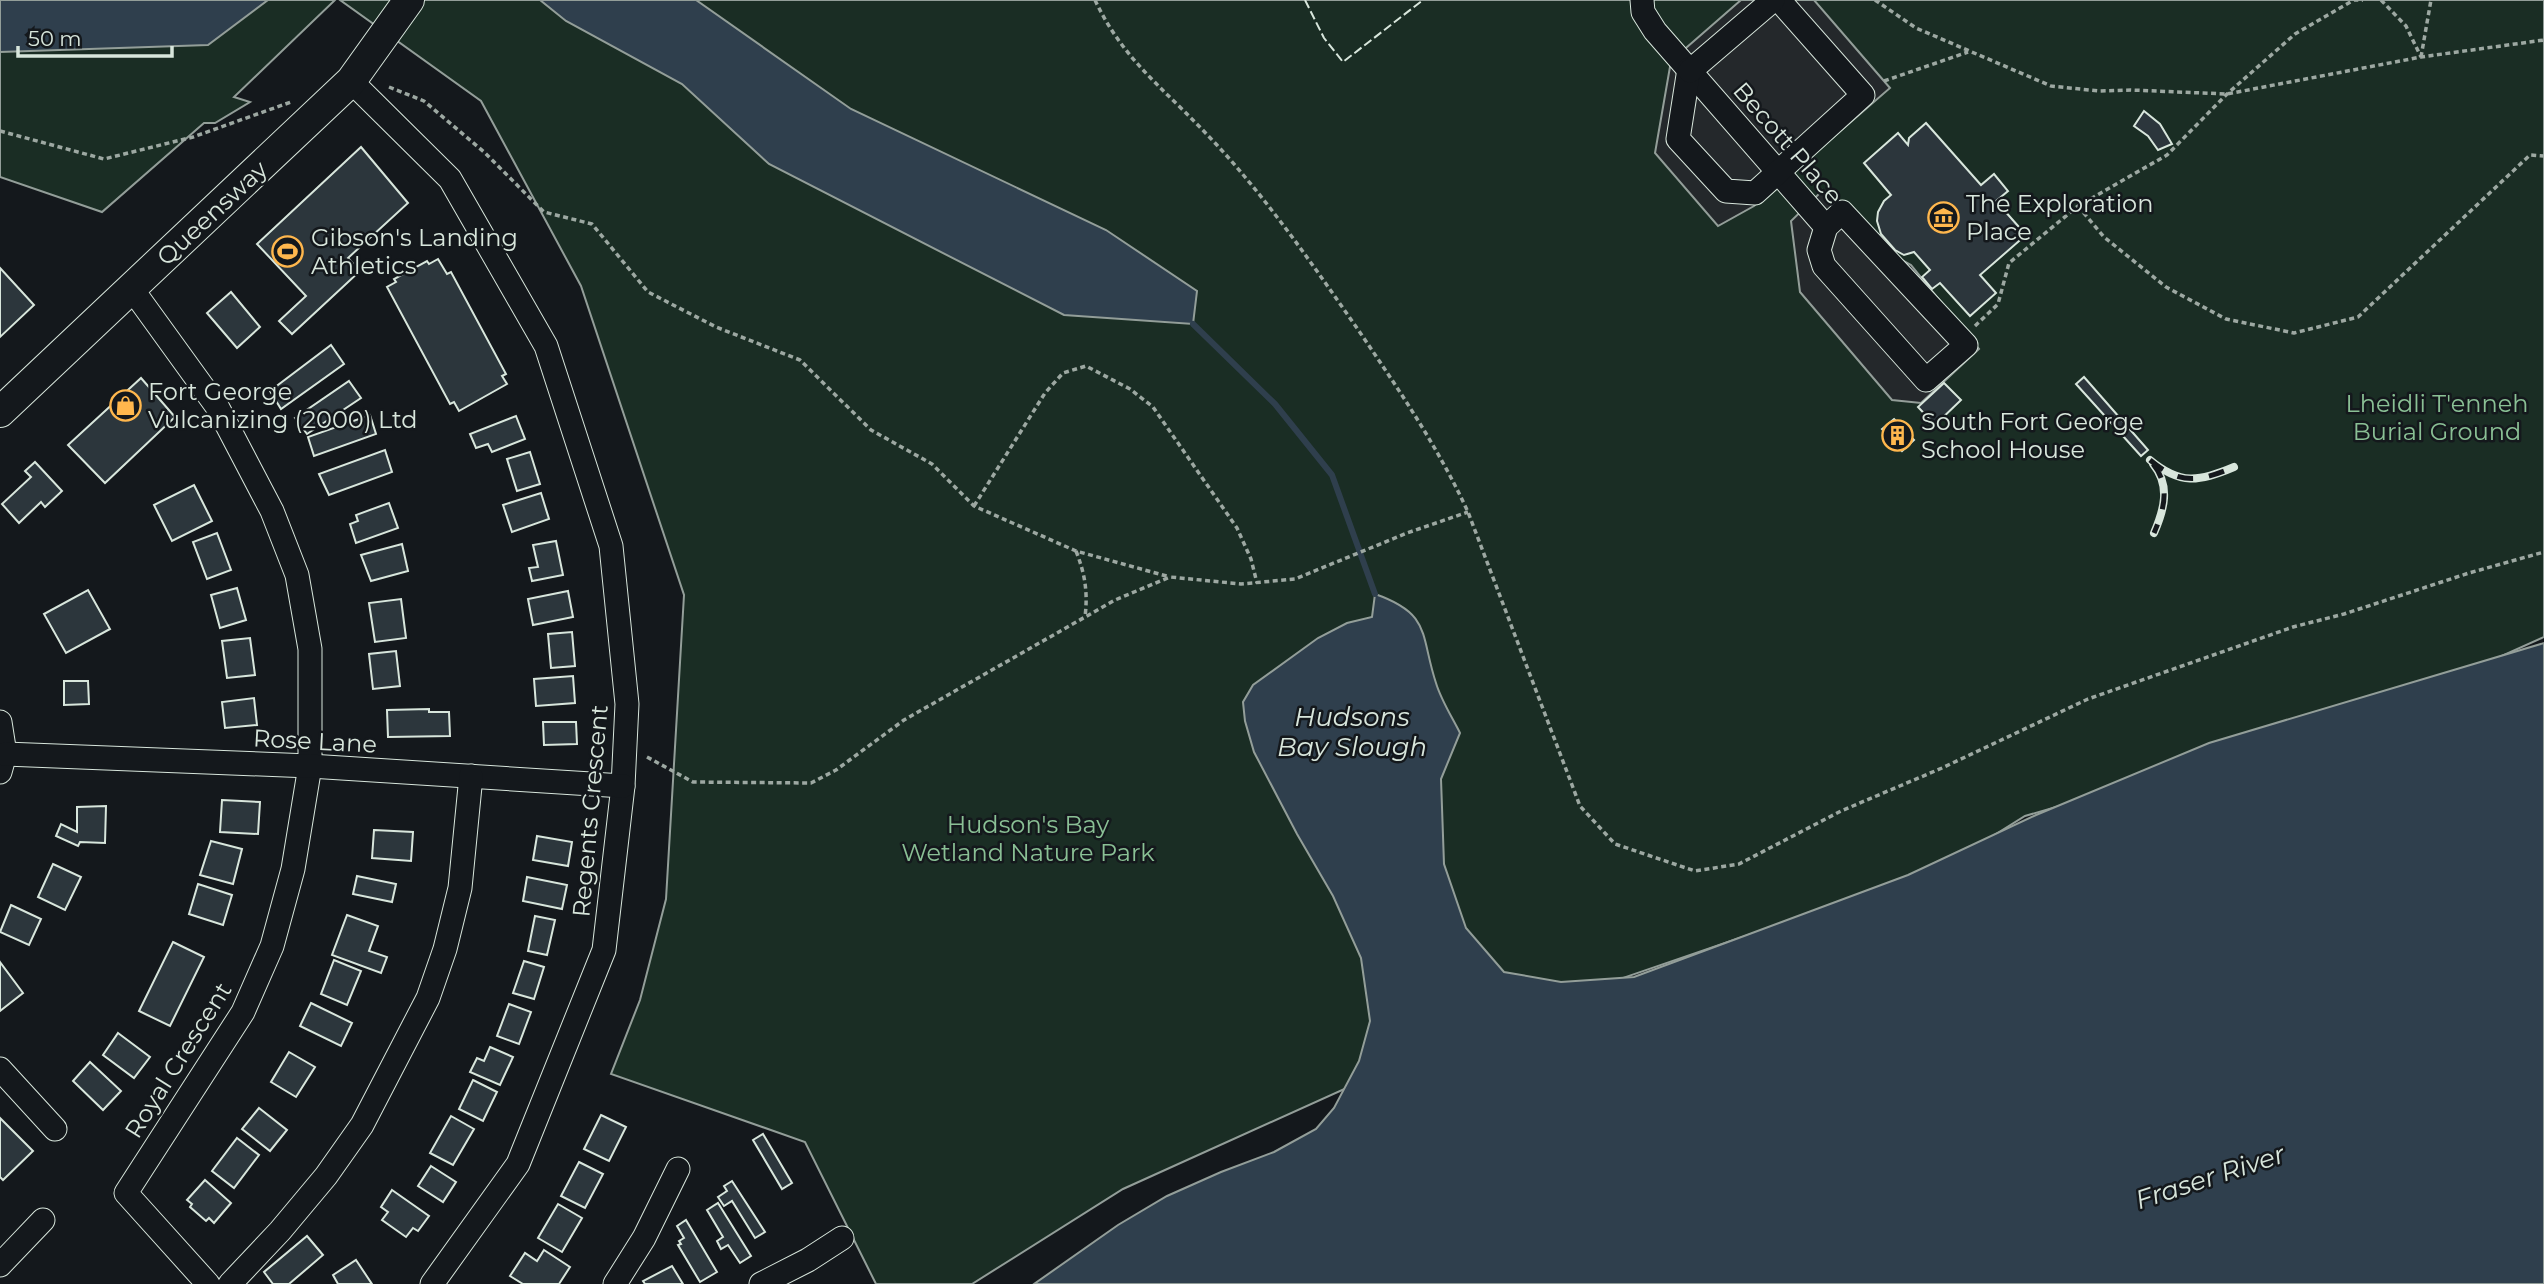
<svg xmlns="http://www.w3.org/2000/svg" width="2544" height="1284" viewBox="0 0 2544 1284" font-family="Montserrat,sans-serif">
<rect width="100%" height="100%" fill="#14181c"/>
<g fill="#1a2d24" stroke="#939e99" stroke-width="2">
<path d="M0 0H335L234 97 250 102 215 123H204L102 212 0 177Z"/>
<path d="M340 0H2544V637L2368 716 2025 816 1940 869 1486 1025 1123 1189 972 1284H876L805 1142 611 1074 640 1000 666 899 684 595 581 286 481 101Z"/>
</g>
<g fill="#24282b" stroke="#939e99" stroke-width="2">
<path d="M1741 0H1814L1890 88 1754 206 1718 226 1655 153 1671 61Z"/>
<path d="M1823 190 1835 197 1880 248 1911 265 1979 349 1921 403 1892 400 1800 292 1791 221Z"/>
</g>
<g fill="#2f3f4d" stroke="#939e99" stroke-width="2">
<path d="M0 0H268L208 45 0 52Z"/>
<path d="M540 0H696L851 109 1106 230 1197 291 1193 324 1064 315 769 164 682 84 566 21Z"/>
<path d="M1375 594C1432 614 1420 635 1436 683 1441 700 1452 717 1460 733L1441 779 1444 864 1466 928 1504 972 1561 982 1634 977 1908 875 2036 815 2209 743 2544 643V1284H1034L1118 1225 1167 1196 1221 1172 1274 1152 1316 1129 1334 1108 1359 1061 1370 1021 1361 958 1333 896 1297 834 1254 752 1245 721 1243 702 1253 685 1318 638 1347 623 1372 617Z"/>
</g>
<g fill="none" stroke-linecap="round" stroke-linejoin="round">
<path stroke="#2f3f4d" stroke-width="6" d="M1193 324 1275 404 1332 475 1375 594"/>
</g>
<g fill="#2c363c" stroke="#d8e6dc" stroke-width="2">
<path d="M2144 111 2160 124 2172 144 2158 150 2148 136 2134 126Z"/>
<path d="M1926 123 1981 185 1994 174 2008 191 1996 201 2026 235 1980 275 1996 293 1970 316 1940 283 1932 289 1922 277 1930 270 1914 252 1904 255 1895 250 1881 234 1877 221 1878 212 1884 201 1891 195 1864 163 1898 133 1908 145 1909 138Z"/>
<path d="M361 147 408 203 348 258 360 271 292 334 279 321 306 296 257 244Z"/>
<path d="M438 259 447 274 451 272 506 374 502 376 507 384 459 411 454 402 450 404 387 287 396 282 394 279 427 261 429 264Z"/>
<path d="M0 268 34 305 0 337Z"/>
<path d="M231 292 260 327 237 348 207 313Z"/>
<path d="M331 345 344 364 281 409 270 391Z"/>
<path d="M2084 377 2148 450 2141 456 2076 384Z"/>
<path d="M141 378 175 417 105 483 68 445Z"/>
<path d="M349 381 361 398 307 434 295 418Z"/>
<path d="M1944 383 1961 400 1935 425 1918 407Z"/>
<path d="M370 415 376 434 314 456 308 437Z"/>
<path d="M516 416 525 439 492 452 488 444 476 448 470 434Z"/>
<path d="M1894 419 1914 440 1902 451 1882 429Z"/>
<path d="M385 450 392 472 329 495 319 474Z"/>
<path d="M530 452 540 484 517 491 507 459Z"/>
<path d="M35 462 62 491 45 507 41 502 19 523 2 504 31 477 25 471Z"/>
<path d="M194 485 212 521 172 541 154 505Z"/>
<path d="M541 493 549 519 512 532 503 505Z"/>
<path d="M389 503 398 528 356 543 350 524 358 521 356 515Z"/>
<path d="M217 533 231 570 207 579 193 542Z"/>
<path d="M556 541 563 575 532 581 529 568 538 567 533 545Z"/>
<path d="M402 544 408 571 371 581 361 555Z"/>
<path d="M237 588 246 620 220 628 211 595Z"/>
<path d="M88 590 110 629 66 653 44 614Z"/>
<path d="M568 591 573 617 533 625 528 599Z"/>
<path d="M401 599 406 638 375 642 369 603Z"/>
<path d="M572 632 575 666 551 668 548 634Z"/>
<path d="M250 638 255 675 227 678 222 641Z"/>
<path d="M396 651 400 686 373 689 369 654Z"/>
<path d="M573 676 575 703 536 706 534 679Z"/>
<path d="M64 681H88L89 704 64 705Z"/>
<path d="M254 698 257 725 225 728 222 702Z"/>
<path d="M429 709V712H449L450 736 388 737 387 710Z"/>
<path d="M543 722H576L577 744 544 745Z"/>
<path d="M222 800 260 802 258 834 220 832Z"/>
<path d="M106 806 105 843 80 842 78 846 56 836 61 824 77 832V807Z"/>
<path d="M374 830 413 832 411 861 372 858Z"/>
<path d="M537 836 572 842 568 866 533 860Z"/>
<path d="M211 841 242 849 233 884 200 875Z"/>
<path d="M53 864 81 877 65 910 38 897Z"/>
<path d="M357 876 396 884 392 902 353 894Z"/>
<path d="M527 877 567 885 562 909 523 901Z"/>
<path d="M198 884 232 895 223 925 189 914Z"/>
<path d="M11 905 41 919 29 945 0 932Z"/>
<path d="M347 915 378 926 369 951 387 957 381 973 332 955Z"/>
<path d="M535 916 555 920 547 955 528 951Z"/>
<path d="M173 942 204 957 170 1026 139 1011Z"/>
<path d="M334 960 361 971 347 1005 321 994Z"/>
<path d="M524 961 544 967 534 999 513 993Z"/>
<path d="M0 962 23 993 0 1011Z"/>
<path d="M311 1003 352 1023 341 1046 300 1026Z"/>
<path d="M509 1004 531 1012 519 1044 497 1036Z"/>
<path d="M118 1033 150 1057 134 1078 103 1055Z"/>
<path d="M490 1047 513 1057 500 1085 470 1072 477 1058 484 1061Z"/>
<path d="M289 1052 315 1067 296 1097 271 1082Z"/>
<path d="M90 1062 121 1091 103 1110 73 1081Z"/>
<path d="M473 1080 497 1092 483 1121 459 1109Z"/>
<path d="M259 1108 287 1130 270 1151 242 1129Z"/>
<path d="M601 1115 626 1127 609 1161 584 1149Z"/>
<path d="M451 1116 474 1129 453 1165 430 1153Z"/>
<path d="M0 1118 33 1151 3 1180 0 1177Z"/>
<path d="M763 1134 792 1183 782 1189 753 1140Z"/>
<path d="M237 1138 259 1155 234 1188 212 1171Z"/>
<path d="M579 1162 603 1174 585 1208 561 1196Z"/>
<path d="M431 1166 456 1182 443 1202 418 1186Z"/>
<path d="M205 1180 231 1203 214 1223 209 1218 206 1221 190 1207 192 1204 187 1200Z"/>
<path d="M732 1181 765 1232 755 1238 732 1201 724 1206 718 1197 727 1191 724 1186Z"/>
<path d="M392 1190 429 1216 418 1231 413 1228 406 1237 382 1220 388 1212 381 1207Z"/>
<path d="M718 1203 751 1256 740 1263 728 1245 721 1249 717 1241 723 1237 707 1210Z"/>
<path d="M558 1204 582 1218 562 1252 538 1238Z"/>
<path d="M686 1220 717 1272 700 1282 678 1245 681 1244 679 1241 684 1238 677 1226Z"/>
<path d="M307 1236 323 1255 289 1284H273L264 1272Z"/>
<path d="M544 1250 570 1267 559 1284H523L510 1276 525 1253 537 1261Z"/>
<path d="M356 1260 372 1284H338L333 1275Z"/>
<path d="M672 1266 683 1284H645L643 1281Z"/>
</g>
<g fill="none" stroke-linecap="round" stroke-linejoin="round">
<defs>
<g id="minor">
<path d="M1642 0 1643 12 1655 31 1826 227 1842 212 1966 345 1926 380 1824 266 1819 250 1826 227"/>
<path d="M1689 69 1678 139 1726 191 1755 193 1863 95 1779 0"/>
<path d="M1690 71 1773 0"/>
<path d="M351 81 450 179 546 346 611 546 627 704 623 786 604 950 518 1164 432 1284"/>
<path d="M132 289 218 408 272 511 297 575 310 649V766L293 869 272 946 243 1012 126 1193 208 1284"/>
<path d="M0 722 5 754 0 772"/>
<path d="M5 754 310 766 623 786"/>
<path d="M0 1069 55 1129"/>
<path d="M0 1265 43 1220"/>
<path d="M230 1284 280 1231 326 1176 362 1125 428 998 445 949 460 888 471 776"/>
<path d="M615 1284 644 1238 678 1169"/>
<path d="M761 1284 808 1260 842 1238"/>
</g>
<path id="major" d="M0 412 351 81 409 0"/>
</defs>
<use href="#minor" stroke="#d8e6dc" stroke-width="25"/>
<use href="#major" stroke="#d8e6dc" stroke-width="32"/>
<g stroke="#9da8a2" stroke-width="3.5" stroke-dasharray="5 3.5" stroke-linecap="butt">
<path d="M1095 0C1117 47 1147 75 1184 111 1205 132 1226 154 1245 177 1286 226 1322 278 1359 331 1399 390 1438 447 1468 512L1580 806 1615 844 1695 871 1739 864 1841 811 1942 768 2088 699 2293 627 2344 614 2469 573 2544 552"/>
<path d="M1875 0 1916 28 2051 86 2099 91 2131 90 2227 94 2421 57 2544 40"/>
<path d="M2381 0 2406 26 2421 57"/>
<path d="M2421 57 2431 0"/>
<path d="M1884 81 1968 52"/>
<path d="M389 87 424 101 484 152 544 212 592 224 648 292 716 327 800 360 871 430 932 464 974 506 1076 551 1170 577"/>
<path d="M0 131 104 159 193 137 291 102"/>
<path d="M2078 206 2104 237 2166 287 2226 319 2294 333 2358 317 2530 155 2544 156"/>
<path d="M1975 326 1998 304 2009 263 2078 206 2167 155 2227 94 2295 34 2354 0H2363"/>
<path d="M974 506 1045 393 1063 373 1086 366 1130 389 1153 407 1237 528 1251 559 1257 583"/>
<path d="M1076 551C1085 574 1088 592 1085 617"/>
<path d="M647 757 693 782 811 783 836 770 904 720 1115 600 1170 577 1241 584 1295 579 1407 533 1468 512"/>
</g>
<use href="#minor" stroke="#14181c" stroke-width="23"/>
<use href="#major" stroke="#14181c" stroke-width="30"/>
<defs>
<g id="rail">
<path d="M2150 460C2180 485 2199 482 2234 467"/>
<path d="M2153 464C2171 486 2164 510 2154 533"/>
</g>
</defs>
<use href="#rail" stroke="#d8e6dc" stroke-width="8"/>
<use href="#rail" stroke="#14181c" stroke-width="5" stroke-dasharray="16" stroke-linecap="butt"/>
<path stroke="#d8e6dc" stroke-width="2" stroke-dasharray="9 3.5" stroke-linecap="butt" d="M1305 0 1324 38 1343 62 1423 0"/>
</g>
<defs>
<symbol id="museum-ring" viewBox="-11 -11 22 22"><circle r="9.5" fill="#14181c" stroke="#ffb74d" stroke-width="1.5"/><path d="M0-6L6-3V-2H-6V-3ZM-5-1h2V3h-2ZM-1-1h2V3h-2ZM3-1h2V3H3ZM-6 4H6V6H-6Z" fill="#ffb74d"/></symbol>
<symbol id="stadium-ring" viewBox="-11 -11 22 22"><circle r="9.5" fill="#14181c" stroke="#ffb74d" stroke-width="1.5"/><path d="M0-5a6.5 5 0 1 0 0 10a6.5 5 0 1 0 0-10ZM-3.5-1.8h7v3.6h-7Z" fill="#ffb74d"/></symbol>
<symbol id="shop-ring" viewBox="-11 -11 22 22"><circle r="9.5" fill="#14181c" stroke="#ffb74d" stroke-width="1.5"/><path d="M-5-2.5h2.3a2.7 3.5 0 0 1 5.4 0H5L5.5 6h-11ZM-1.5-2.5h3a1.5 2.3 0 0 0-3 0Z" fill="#ffb74d"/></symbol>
<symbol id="building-ring" viewBox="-11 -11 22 22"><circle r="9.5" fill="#14181c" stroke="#ffb74d" stroke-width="1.5"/><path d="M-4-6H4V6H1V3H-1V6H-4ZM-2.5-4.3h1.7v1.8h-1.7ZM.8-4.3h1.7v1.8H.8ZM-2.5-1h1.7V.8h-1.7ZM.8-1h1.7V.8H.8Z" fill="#ffb74d"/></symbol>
</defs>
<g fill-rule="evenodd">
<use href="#museum-ring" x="1926" y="200" width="35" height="35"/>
<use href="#stadium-ring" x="270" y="234" width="35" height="35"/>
<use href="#shop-ring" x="108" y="388" width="35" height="35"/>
<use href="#building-ring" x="1880" y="418" width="35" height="35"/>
</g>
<g text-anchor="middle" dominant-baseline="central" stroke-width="5" stroke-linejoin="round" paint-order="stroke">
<g font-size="24" fill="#d8e6dc" stroke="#14181c">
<text transform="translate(1788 143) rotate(49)">Becott Place</text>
<text transform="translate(212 213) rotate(-43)">Queensway</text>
<text transform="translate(315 741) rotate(3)">Rose Lane</text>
<text transform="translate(590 811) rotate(-85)">Regents Crescent</text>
<text transform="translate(178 1060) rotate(-58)">Royal Crescent</text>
</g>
<g font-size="24" fill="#d8e6dc" stroke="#14181c" text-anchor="start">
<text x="1966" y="203">The Exploration<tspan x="1966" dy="28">Place</tspan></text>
<text x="311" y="237">Gibson's Landing<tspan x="311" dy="28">Athletics</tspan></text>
<text x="148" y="391">Fort George<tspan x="148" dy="28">Vulcanizing (2000) Ltd</tspan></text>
<text x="1921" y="421">South Fort George<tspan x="1921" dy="28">School House</tspan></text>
</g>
<g font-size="24" fill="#8ac095" stroke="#14181c">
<text x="2437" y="403">Lheidli T'enneh<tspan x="2437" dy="28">Burial Ground</tspan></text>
<text x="1028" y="824">Hudson's Bay<tspan x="1028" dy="28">Wetland Nature Park</tspan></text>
</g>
<g font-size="26" font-style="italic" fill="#d8e6dc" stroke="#14181c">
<text x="1352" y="717">Hudsons<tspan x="1352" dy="30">Bay Slough</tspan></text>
<text transform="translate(2210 1177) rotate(-18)">Fraser River</text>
</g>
</g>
<path d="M18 46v10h154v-10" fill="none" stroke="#d8e6dc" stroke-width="3.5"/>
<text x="28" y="46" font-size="21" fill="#d8e6dc" stroke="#14181c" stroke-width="5" paint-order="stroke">50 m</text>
</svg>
